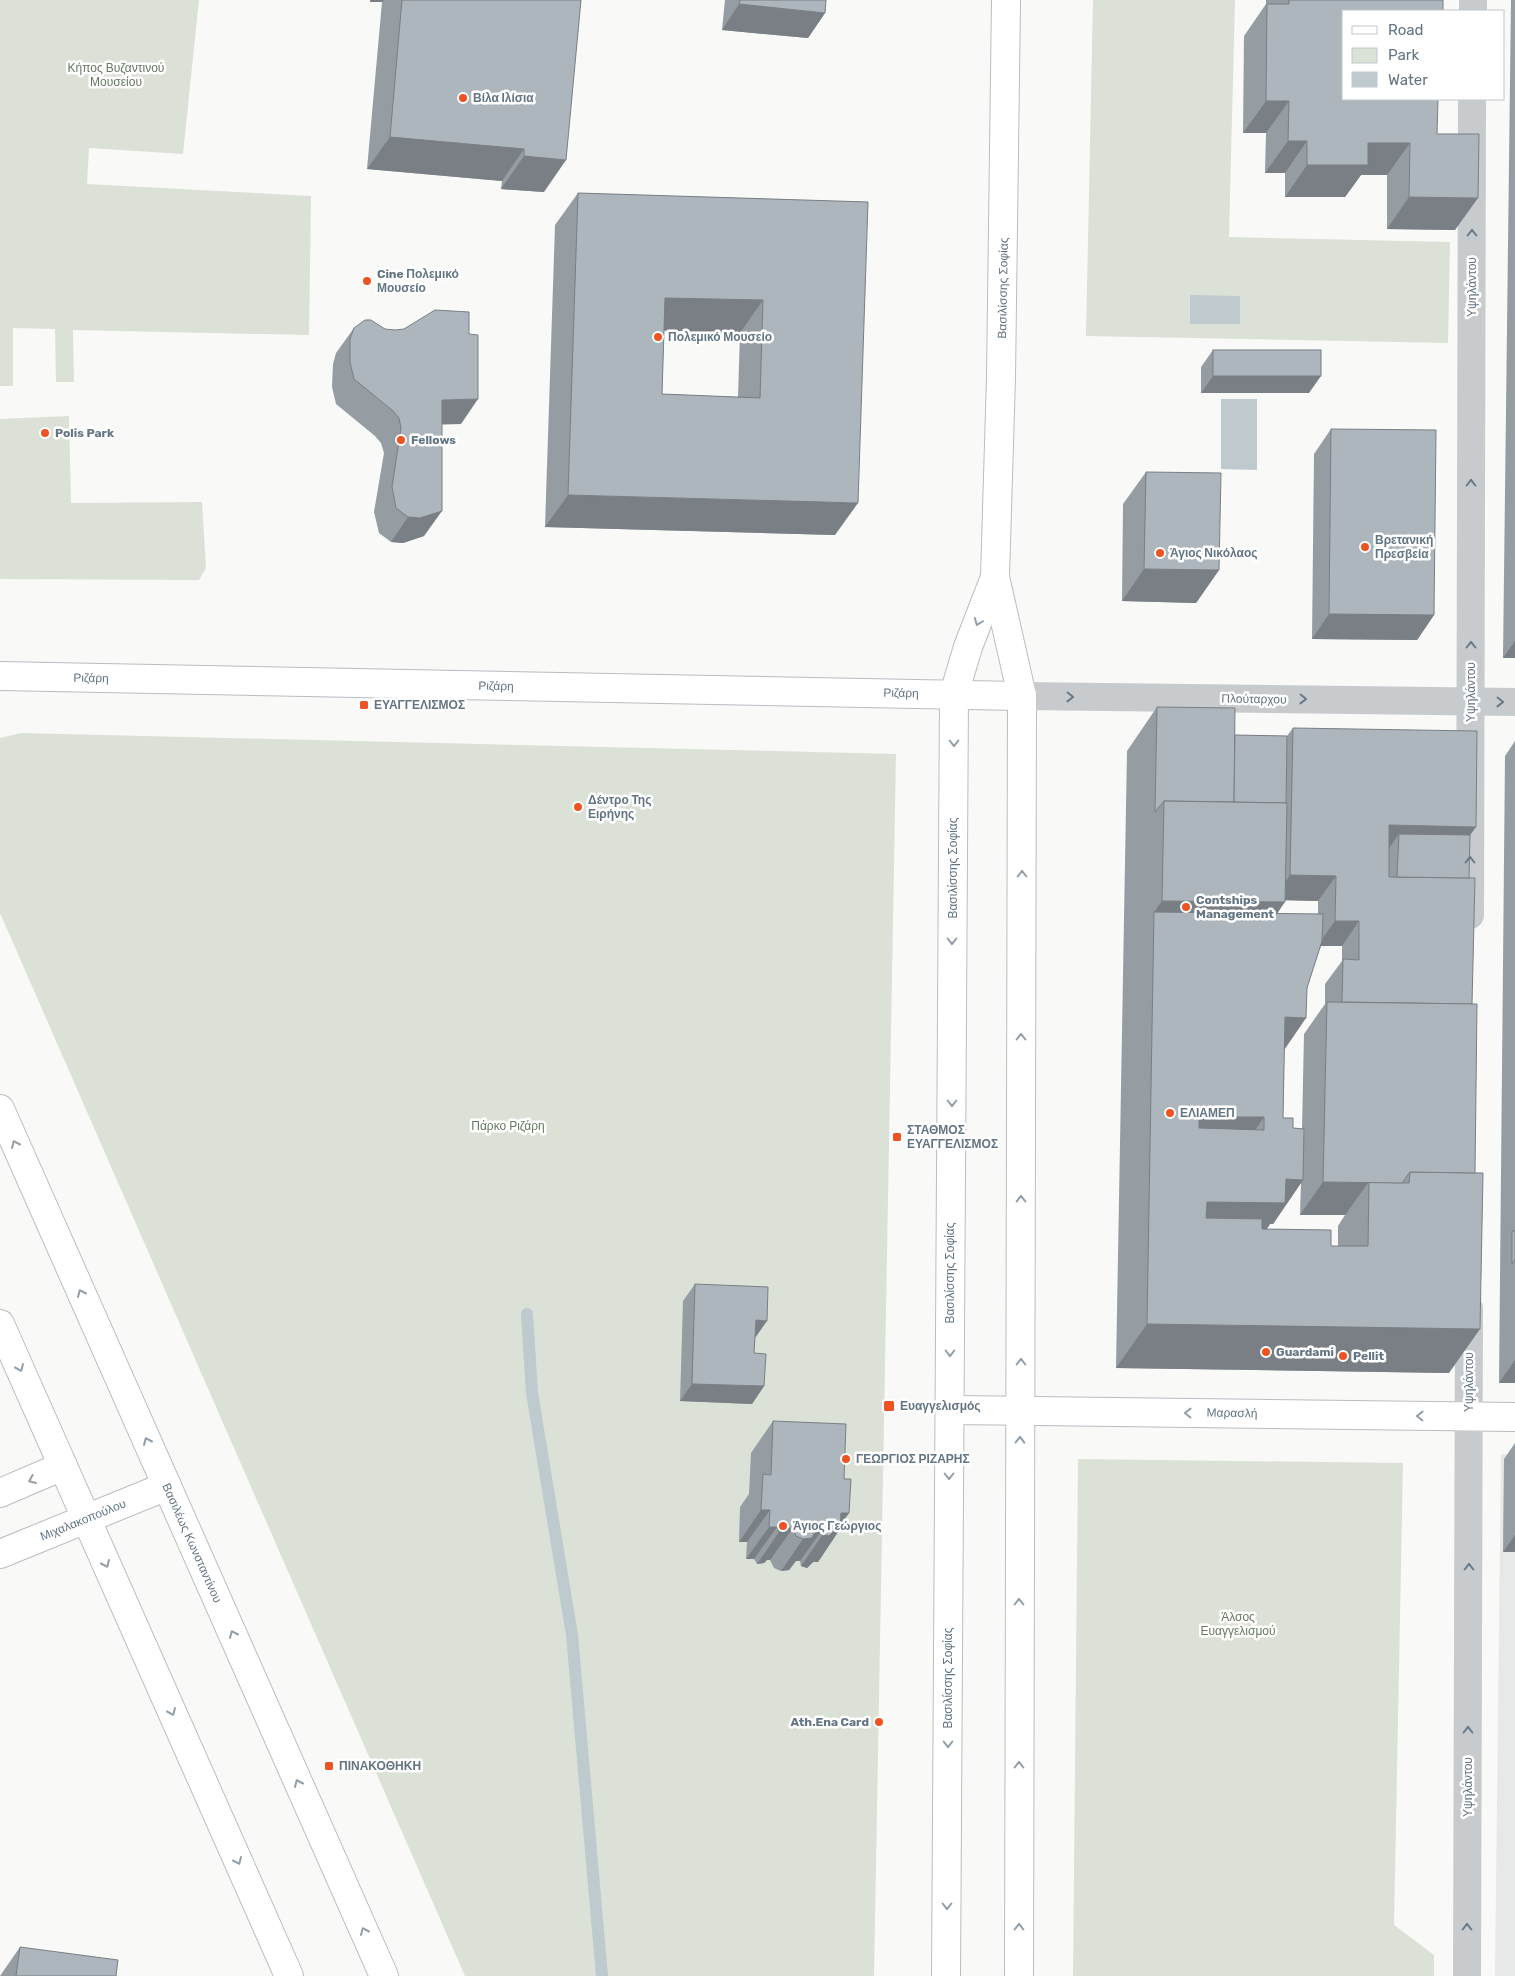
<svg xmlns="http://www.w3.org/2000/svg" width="1515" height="1976" viewBox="0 0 1515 1976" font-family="Rubik,sans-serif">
<rect width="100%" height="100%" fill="#f9f9f7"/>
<path fill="#e7e8e8" d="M1501 1454H1515V1976H1495Z"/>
<g fill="#dbe1d7">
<path d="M0 0H199L183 154 89 148 87 184 311 196 309 335 73 330 74 382H56L55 329 13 328V386H0Z"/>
<path d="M1093 0H1235L1229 237 1450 242 1448 343 1086 336Z"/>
<path d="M69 416 71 503 202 502 206 568 199 580 0 579V419Z"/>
<path d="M21 733 896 754 874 1976H465L0 913V738Z"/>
<path d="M1078 1459 1403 1463 1394 1925 1434 1955V1976H1073Z"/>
</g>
<g fill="#becace">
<path d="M1190 295 1240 296V324H1190Z"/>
<path d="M1221 399H1257V470L1221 469Z"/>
</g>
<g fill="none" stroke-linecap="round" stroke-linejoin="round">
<path stroke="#becace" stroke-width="12" d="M527 1314 532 1393 572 1635 602 1976"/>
<defs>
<g id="secondary">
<path d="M0 676 1022 696"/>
<path d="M950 1410 1515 1417"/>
<path d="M0 1493 63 1466"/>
<path d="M0 1554 167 1486"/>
</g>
<g id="primary">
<path d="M1006 0 1001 377 995 577 1022 696 1019 1976"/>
<path d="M0 1109 384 1976"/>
<path d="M0 1324 289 1976"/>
<path d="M946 1976 954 694 968 647 995 577"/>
</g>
</defs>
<use href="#secondary" stroke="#b7bdc1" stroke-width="30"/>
<use href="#primary" stroke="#babec2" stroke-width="30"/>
<g stroke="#c7cbce" stroke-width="28">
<path d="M1473 11V0"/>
<path d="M1022 696 1515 702"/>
<path d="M1470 915 1472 99"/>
<path d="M1467 1976 1469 1308"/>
</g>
<use href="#secondary" stroke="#fff" stroke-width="28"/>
<use href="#primary" stroke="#fff" stroke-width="28"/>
</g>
<g fill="#959da2" fill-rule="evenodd">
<path d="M370 0H581L544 192 501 189 502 181 367 169 382 2H370Z"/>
<path d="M725 0H826L825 13 808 38 722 30Z"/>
<path d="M1266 0H1443L1344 11 1437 134 1455 230 1387 229V175H1361L1345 197H1285V173H1265L1266 133H1243L1244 36 1266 4Z"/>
<path d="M1511 0H1515V658H1503Z"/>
<path d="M578 193 868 202 835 535 545 527 555 225ZM664 330 740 333 738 397 662 394Z"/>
<path d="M354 328 461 424H442L424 536 403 543 391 542 379 533 374 512 384 453 381 443 375 436 336 404 332 387 333 364 336 353Z"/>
<path d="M1213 350 1309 393H1201V367Z"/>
<path d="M1331 429 1434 615 1417 640 1312 639 1314 454Z"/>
<path d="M1146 472 1219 570 1196 603 1122 601 1123 504Z"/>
<path d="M1157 707 1235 735 1287 736 1293 728 1470 835 1449 1373 1116 1368 1127 751ZM1285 900 1318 901V914H1277ZM1321 946H1342V961L1325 984V1004L1304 1034 1302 1129 1293 1128 1283 1118 1284 1049ZM1301 1183 1300 1215H1345L1338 1226V1246H1331L1267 1229 1270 1224H1273Z"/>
<path d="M1515 741V1383H1499L1505 756Z"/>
<path d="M695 1284 755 1338 754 1353 764 1386 752 1404 680 1401 683 1301Z"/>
<path d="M773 1421 844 1479 849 1513 841 1525 840 1529 818 1562H813L807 1568 801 1566 800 1561H796L789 1570 781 1571 774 1568 770 1560H767L764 1563 757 1564 754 1559H746L747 1542H739L740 1507 749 1494 751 1453Z"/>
<path d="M1515 1443V1552H1503L1504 1459Z"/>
<path d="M20 1947 116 1976H0Z"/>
</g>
<g fill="#797f84">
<path d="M371 0H384L382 2H370Z"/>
<path d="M739 4 825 13 808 38 722 30Z"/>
<path d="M1266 101H1289L1266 133H1243Z"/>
<path d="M390 137 524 149 502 181 367 169Z"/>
<path d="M1288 141H1307L1285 173H1265Z"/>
<path d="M1368 143H1410L1387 175H1361L1345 197H1285L1307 165Z"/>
<path d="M524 156 566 160 544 192 501 189Z"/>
<path d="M1409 197 1478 198 1455 230 1387 229Z"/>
<path d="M665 298 763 300 740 333 642 330Z"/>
<path d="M1213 376H1321L1309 393H1201Z"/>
<path d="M478 399 461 424 425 425 442 400Z"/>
<path d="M568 495 858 503 835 535 545 527Z"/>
<path d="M442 511 424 536 403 543 391 542 408 517Z"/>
<path d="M1144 569 1219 570 1196 603 1122 601Z"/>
<path d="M1329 614 1434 615 1417 640 1312 639Z"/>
<path d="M1515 641V658H1503Z"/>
<path d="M1389 825 1476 827 1458 852 1399 834 1387 851Z"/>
<path d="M1290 875 1336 876 1318 901 1273 900Z"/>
<path d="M1162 901 1285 902 1246 957 1154 912Z"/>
<path d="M1335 921H1359L1342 946H1317Z"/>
<path d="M1285 1017 1306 1018 1276 1062Z"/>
<path d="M1199 1117H1264L1234 1161 1168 1160Z"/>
<path d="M1286 1179 1303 1180 1273 1224H1270L1254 1247 1176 1246 1207 1202Z"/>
<path d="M1323 1182 1368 1183 1345 1215H1300Z"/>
<path d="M756 1320 767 1321 755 1338Z"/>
<path d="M1147 1324 1480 1329 1449 1373 1116 1368Z"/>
<path d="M1515 1360V1383H1499Z"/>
<path d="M692 1384 764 1386 752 1404 680 1401Z"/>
<path d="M761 1510H770L747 1542H739Z"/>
<path d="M841 1513H849L837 1529H840L818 1562H813L807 1568 801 1566 823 1534Z"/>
<path d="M769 1527H777L754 1559H746Z"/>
<path d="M788 1528H793L770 1560H767L764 1563 757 1564 779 1532Z"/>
<path d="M817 1528 823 1529 800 1561H796L789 1570 781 1571 803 1539Z"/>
<path d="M1515 1535V1552H1503Z"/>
</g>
<g fill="#adb6bc" stroke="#797f84" fill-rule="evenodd">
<path d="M402 0H581L566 160 524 156V149L390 137Z"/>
<path d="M740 0H826L825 13 739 4Z"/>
<path d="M1289 0H1443V11H1344V99H1438L1437 134H1479L1478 198 1409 197 1410 143H1368V165H1307V141H1288L1289 101H1266L1267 4H1289Z"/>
<path d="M578 193 868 202 858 503 568 495ZM665 298 763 300 760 398 662 394Z"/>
<path d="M435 310 469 312V334L478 335V399L442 400V511L420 518 408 517 396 508 392 487 401 428 399 418 393 411 354 379 350 362V339L354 328 365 320H371L385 329 395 330 404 329Z"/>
<rect x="1213" y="350" width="108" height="26"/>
<path d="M1331 429 1436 430 1434 615 1329 614Z"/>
<path d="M1146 472 1221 473 1219 570 1144 569Z"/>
<path d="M1157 707 1235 708 1234 802 1164 801 1155 812Z"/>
<path d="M1293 728 1477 731 1476 827 1389 825V877L1475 878 1472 1004 1342 1002 1343 959 1359 960V921H1335L1336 876 1290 875Z"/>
<path d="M1235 735 1287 736 1286 803 1234 802Z"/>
<path d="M1164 801 1287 803 1285 902 1162 901Z"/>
<path d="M1399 834 1470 835 1469 878 1397 877Z"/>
<path d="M1154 912 1323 914 1322 941 1307 988 1306 1018 1285 1017 1283 1118H1293V1128L1304 1129 1303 1180 1286 1179 1285 1203 1207 1202 1206 1218 1262 1219V1229L1331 1230V1246H1368L1369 1182 1409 1183 1410 1172 1483 1173 1480 1329 1147 1324ZM1199 1117H1264V1130L1199 1128Z"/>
<path d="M1327 1002 1477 1004 1475 1173 1410 1172 1402 1183 1323 1182Z"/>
<path d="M1512 1231H1515V1259L1512 1264Z"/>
<path d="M695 1284 768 1287 767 1321 756 1320 754 1353 766 1354 764 1386 692 1384Z"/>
<path d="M773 1421 846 1424 844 1479H851L849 1513H841L840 1529 835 1530 829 1536 823 1534V1529L817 1528 812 1538 803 1539 796 1536 793 1528H788L787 1531 779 1532 777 1527H769L770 1510H761L763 1474 771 1475Z"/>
<path d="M20 1947 118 1960 116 1976H16Z"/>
</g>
<defs><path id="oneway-chevron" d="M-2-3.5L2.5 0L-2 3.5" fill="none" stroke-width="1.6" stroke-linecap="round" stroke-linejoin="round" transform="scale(1.25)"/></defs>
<g stroke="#687987">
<use href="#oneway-chevron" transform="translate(1472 233) rotate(-90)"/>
<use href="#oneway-chevron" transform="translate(1471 483) rotate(-90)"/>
<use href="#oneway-chevron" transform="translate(1471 645) rotate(-90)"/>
<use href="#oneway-chevron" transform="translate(1070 697) rotate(1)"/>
<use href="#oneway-chevron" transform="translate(1303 699) rotate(1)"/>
<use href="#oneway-chevron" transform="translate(1500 702) rotate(1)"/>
<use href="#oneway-chevron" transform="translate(1470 860) rotate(-90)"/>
<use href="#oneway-chevron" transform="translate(1469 1567) rotate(-90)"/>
<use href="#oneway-chevron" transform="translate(1468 1730) rotate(-90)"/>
<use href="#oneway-chevron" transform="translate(1467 1927) rotate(-90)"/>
</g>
<g stroke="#929ea8">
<use href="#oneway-chevron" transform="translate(978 622) rotate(111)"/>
<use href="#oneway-chevron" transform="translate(954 743) rotate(90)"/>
<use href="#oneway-chevron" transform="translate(1022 874) rotate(-90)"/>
<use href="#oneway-chevron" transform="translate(952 941) rotate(90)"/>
<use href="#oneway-chevron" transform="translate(1021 1037) rotate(-90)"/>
<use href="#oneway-chevron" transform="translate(952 1103) rotate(90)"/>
<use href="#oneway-chevron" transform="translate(15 1144) rotate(-114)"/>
<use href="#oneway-chevron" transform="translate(1021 1199) rotate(-90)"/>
<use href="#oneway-chevron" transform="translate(81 1293) rotate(-114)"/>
<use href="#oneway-chevron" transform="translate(950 1353) rotate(90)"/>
<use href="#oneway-chevron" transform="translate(1021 1362) rotate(-90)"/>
<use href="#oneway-chevron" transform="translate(20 1368) rotate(66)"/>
<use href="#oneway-chevron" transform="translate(1188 1413) rotate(-179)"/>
<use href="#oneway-chevron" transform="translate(1420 1416) rotate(-179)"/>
<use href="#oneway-chevron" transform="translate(1020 1440) rotate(-89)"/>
<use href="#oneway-chevron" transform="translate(147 1441) rotate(-114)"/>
<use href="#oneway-chevron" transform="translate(949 1476) rotate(90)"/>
<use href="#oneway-chevron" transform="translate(32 1480) rotate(157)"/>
<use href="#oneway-chevron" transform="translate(106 1564) rotate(66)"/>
<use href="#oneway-chevron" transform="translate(1019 1602) rotate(-90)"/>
<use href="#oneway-chevron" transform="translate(233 1634) rotate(-114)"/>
<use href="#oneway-chevron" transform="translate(172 1712) rotate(66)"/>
<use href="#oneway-chevron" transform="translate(948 1744) rotate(90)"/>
<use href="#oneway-chevron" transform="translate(1019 1765) rotate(-90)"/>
<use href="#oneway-chevron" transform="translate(298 1783) rotate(-114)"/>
<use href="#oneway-chevron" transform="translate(238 1861) rotate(66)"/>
<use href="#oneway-chevron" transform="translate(947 1906) rotate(90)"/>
<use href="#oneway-chevron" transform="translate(1019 1927) rotate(-90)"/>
<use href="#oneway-chevron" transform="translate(364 1931) rotate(-114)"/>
</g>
<g fill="#ed5323" stroke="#fff" stroke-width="2">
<circle cx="463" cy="98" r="5"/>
<circle cx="367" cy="281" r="5"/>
<circle cx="658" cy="337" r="5"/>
<circle cx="45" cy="433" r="5"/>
<circle cx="401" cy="440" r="5"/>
<circle cx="1365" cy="547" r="5"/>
<circle cx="1160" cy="553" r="5"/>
<rect x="359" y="700" width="10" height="10" rx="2.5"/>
<circle cx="578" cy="807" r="5"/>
<circle cx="1186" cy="907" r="5"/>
<circle cx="1170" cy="1113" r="5"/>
<rect x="892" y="1132" width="10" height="10" rx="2.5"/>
<circle cx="1266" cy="1352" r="5"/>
<circle cx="1343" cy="1356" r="5"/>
<rect x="883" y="1400" width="12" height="12" rx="2.5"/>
<circle cx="846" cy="1459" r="5"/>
<circle cx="783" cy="1526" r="5"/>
<circle cx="879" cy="1722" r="5"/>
<rect x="324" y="1761" width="10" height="10" rx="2.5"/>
</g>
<g text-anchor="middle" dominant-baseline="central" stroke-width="5" stroke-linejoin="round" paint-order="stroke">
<g font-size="12" fill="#667a62" stroke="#fff">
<text x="116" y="68">Κήπος Βυζαντινού<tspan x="116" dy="14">Μουσείου</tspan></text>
<text x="508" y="1126">Πάρκο Ριζάρη</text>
<text x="1238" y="1617">Άλσος<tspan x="1238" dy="14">Ευαγγελισμού</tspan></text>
</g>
<g font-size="12" font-weight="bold" fill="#637583" stroke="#fff" text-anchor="start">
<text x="473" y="98">Βίλα Ιλίσια</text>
<text x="377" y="274">Cine Πολεμικό<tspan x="377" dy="14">Μουσείο</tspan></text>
<text x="668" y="337">Πολεμικό Μουσείο</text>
<text x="55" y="433">Polis Park</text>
<text x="411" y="440">Fellows</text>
<text x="1375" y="540">Βρετανική<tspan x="1375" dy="14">Πρεσβεία</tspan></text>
<text x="1170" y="553">Άγιος Νικόλαος</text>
<text x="374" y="705">ΕΥΑΓΓΕΛΙΣΜΟΣ</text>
<text x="588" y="800">Δέντρο Της<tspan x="588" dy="14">Ειρήνης</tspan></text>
<text x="1196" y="900">Contships<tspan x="1196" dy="14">Management</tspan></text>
<text x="1180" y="1113">ΕΛΙΑΜΕΠ</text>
<text x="907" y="1130">ΣΤΑΘΜΟΣ<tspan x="907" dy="14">ΕΥΑΓΓΕΛΙΣΜΟΣ</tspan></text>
<text x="1276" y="1352">Guardami</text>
<text x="1353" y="1356">Pellit</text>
<text x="900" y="1406">Ευαγγελισμός</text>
<text x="856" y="1459">ΓΕΩΡΓΙΟΣ ΡΙΖΑΡΗΣ</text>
<text x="793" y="1526">Άγιος Γεώργιος</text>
<text x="869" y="1722" text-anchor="end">Ath.Ena Card</text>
<text x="339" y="1766">ΠΙΝΑΚΟΘΗΚΗ</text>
</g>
<g font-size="12" fill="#637583" stroke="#fff">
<text transform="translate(1472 287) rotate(-90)">Υψηλάντου</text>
<text transform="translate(1003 288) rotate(-89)">Βασιλίσσης Σοφίας</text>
<text transform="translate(91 678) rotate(1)">Ριζάρη</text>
<text transform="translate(496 686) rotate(1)">Ριζάρη</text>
<text transform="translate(1471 692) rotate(-90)">Υψηλάντου</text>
<text transform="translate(901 693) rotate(1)">Ριζάρη</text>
<text transform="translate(1254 699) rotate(1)">Πλούταρχου</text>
<text transform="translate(953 868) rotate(-90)">Βασιλίσσης Σοφίας</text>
<text transform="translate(950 1273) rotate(-90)">Βασιλίσσης Σοφίας</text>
<text transform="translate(1469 1382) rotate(-90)">Υψηλάντου</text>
<text transform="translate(1232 1413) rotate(1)">Μαρασλή</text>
<text transform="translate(83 1520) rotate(-22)">Μιχαλακοπούλου</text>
<text transform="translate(192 1543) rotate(66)">Βασιλέως Κωνσταντίνου</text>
<text transform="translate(948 1678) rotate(-90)">Βασιλίσσης Σοφίας</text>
<text transform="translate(1468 1787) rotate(-90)">Υψηλάντου</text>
</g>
</g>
<rect x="1342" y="10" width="162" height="90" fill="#ffffff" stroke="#c1c8cd"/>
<rect x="1352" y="26" width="25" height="8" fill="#ffffff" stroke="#c1c8cd"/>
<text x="1388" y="35" font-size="15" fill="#637583">Road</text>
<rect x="1352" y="48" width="25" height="15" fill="#dbe1d7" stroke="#c1c8cd"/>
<text x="1388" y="60" font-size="15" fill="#637583">Park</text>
<rect x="1352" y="72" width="25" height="15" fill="#becace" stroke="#c1c8cd"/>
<text x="1388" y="85" font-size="15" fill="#637583">Water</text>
</svg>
